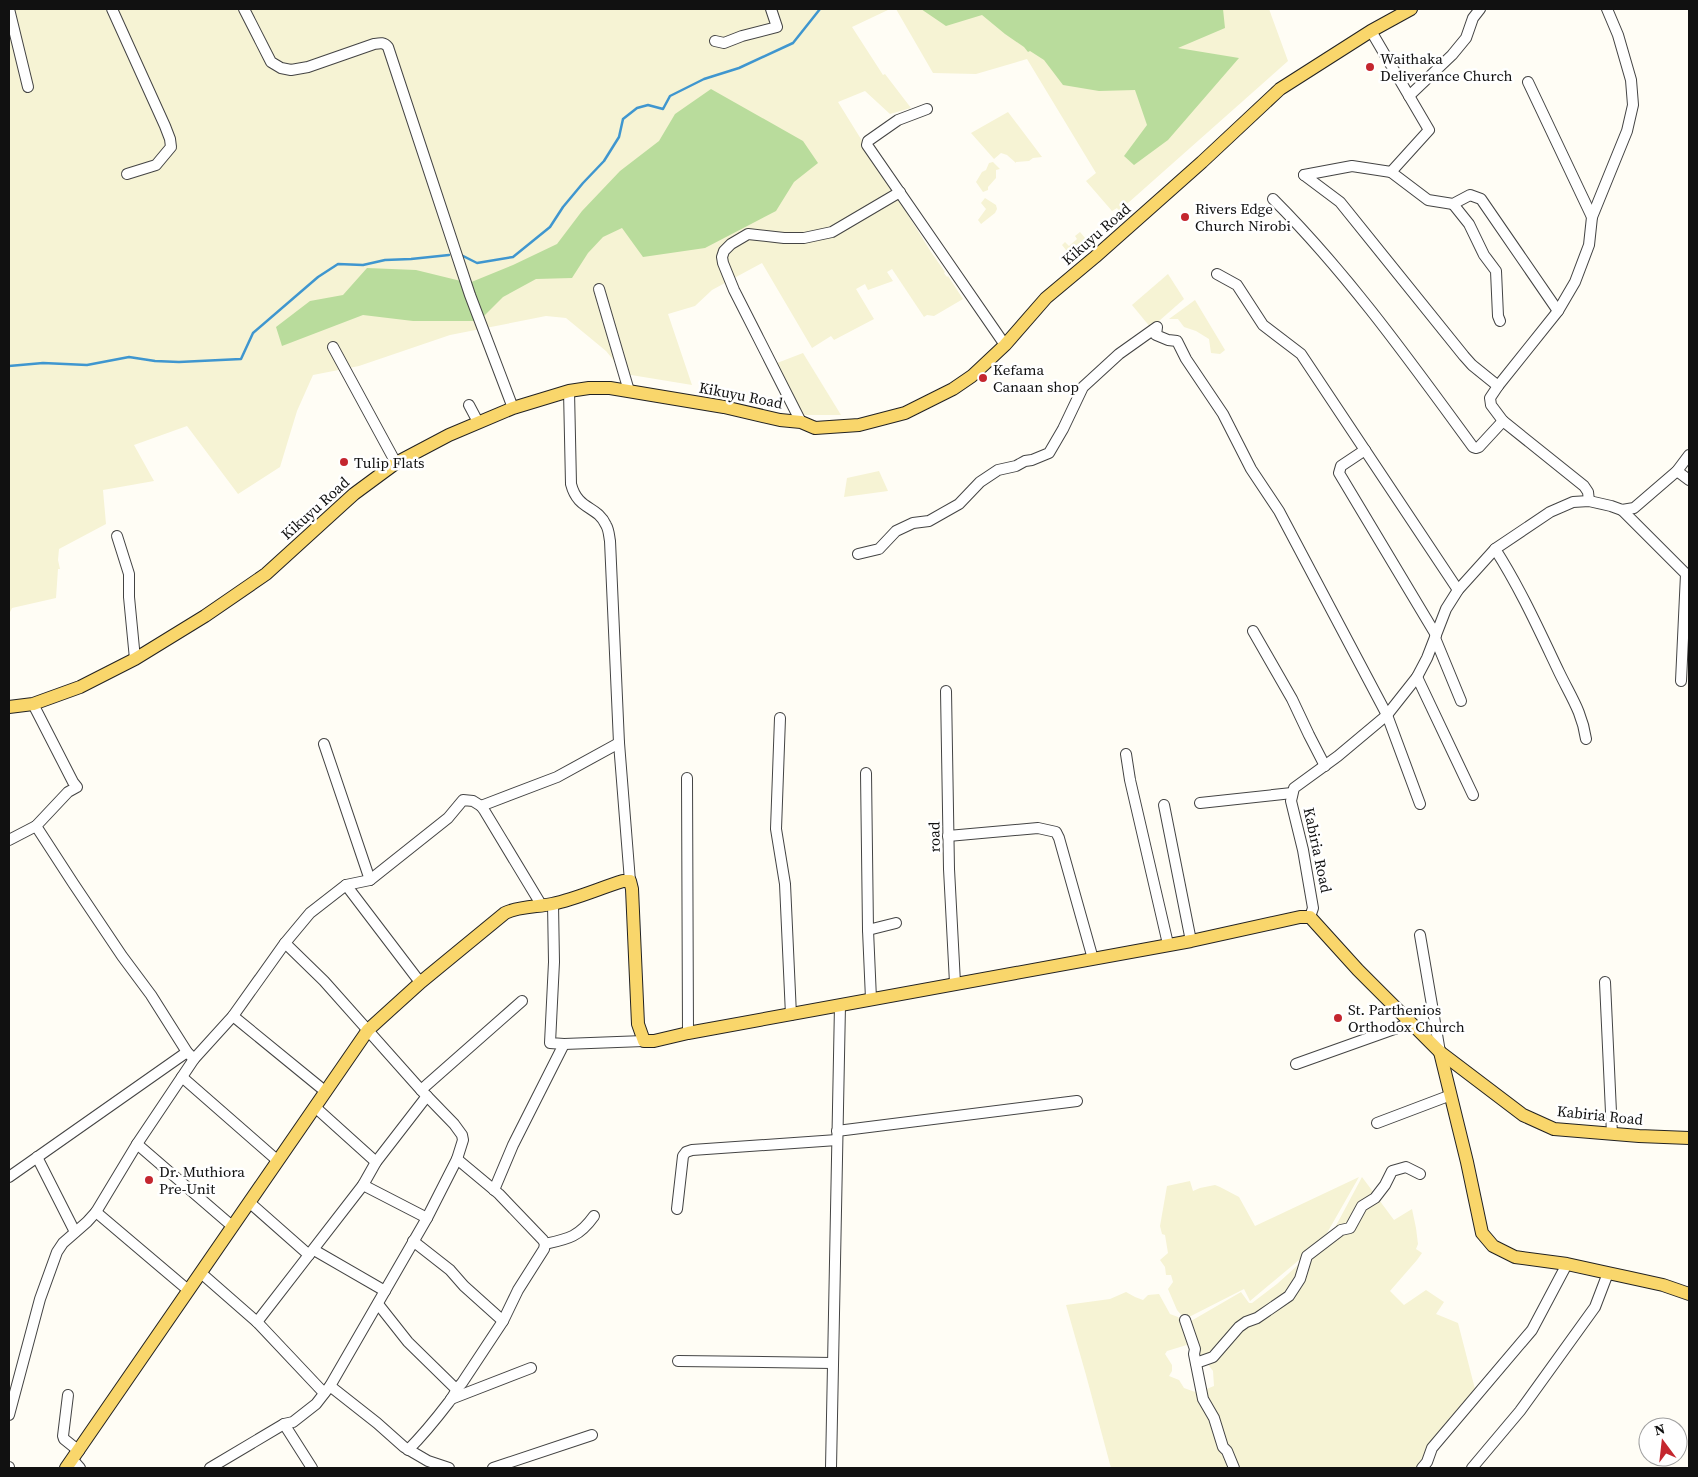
<svg xmlns="http://www.w3.org/2000/svg" width="1698" height="1477" viewBox="0 0 1698 1477" font-family="'Source Serif 4',serif">
<rect width="100%" height="100%" fill="#fffdf5"/>
<g fill="#f6f3d4">
<path d="M9 9H890L852 27 883 75 885 74 911 108 890 114 865 91 838 102 931 252 945 272 944 273 947 277 948 276 963 299 934 316 927 315 924 317 892 269 887 272 893 281 868 290 865 284 856 289 874 319 834 340 831 336 812 348 762 263 712 290 695 306 668 314 692 385 625 374 606 351 566 318 546 316 450 335 359 366 313 375 297 411 280 467 238 494 187 426 134 445 154 481 103 490 106 524 59 549 58 560 60 569H58L56 598 12 608 9 614Z"/>
<path d="M896 9H1269L1288 61 1119 211 1117 208 1112 211 1086 181 1096 173 1027 59 976 74 933 73Z"/>
<path d="M1008 112 1042 157 1033 158 1029 161 1016 162V163L1007 155 1001 153 994 159 971 133Z"/>
<path d="M993 162 1000 169 996 170V178L988 187V190L983 192 976 182 982 172 986 170 989 163Z"/>
<path d="M985 198 996 205 997 209 995 213 981 224 978 220 986 209 981 203Z"/>
<path d="M1080 232 1091 245 1074 260 1062 245 1065 242 1069 246 1077 239 1075 236Z"/>
<path d="M1168 274 1184 299 1151 328 1132 305Z"/>
<path d="M1195 300 1225 350 1220 354 1211 353 1209 339 1196 331 1184 327 1178 319H1169Z"/>
<path d="M803 353 841 415H802L777 363Z"/>
<path d="M879 471 888 491 844 497 847 478Z"/>
<path d="M1359 1177 1323 1240 1250 1301 1244 1289 1189 1317H1183L1177 1310 1168 1289 1173 1282 1171 1275H1166L1165 1267 1160 1260 1168 1253 1165 1235 1162 1234 1160 1226 1167 1186 1190 1181 1193 1191 1200 1188 1215 1185 1220 1187 1239 1197 1255 1226Z"/>
<path d="M1362 1177 1394 1220 1412 1209 1416 1228 1418 1244 1416 1249 1422 1253 1417 1260 1390 1291 1404 1305 1426 1290 1444 1302 1436 1314 1458 1323 1475 1389 1468 1403 1424 1463 1417 1468H1236L1204 1390 1214 1386 1213 1371 1207 1363 1198 1357 1191 1321 1241 1292 1249 1303H1252L1277 1284 1331 1235Z"/>
<path d="M1126 1292 1135 1297 1143 1300 1148 1295 1159 1294 1170 1314 1178 1317 1187 1330 1190 1344 1167 1351 1165 1354 1172 1365V1371L1169 1376 1179 1380 1184 1388 1198 1393 1224 1455 1228 1468H1111L1086 1375 1066 1305 1110 1299Z"/>
</g>
<g fill="#b9dc9c">
<path d="M921 9H1223L1225 28 1178 48 1239 58 1168 140 1134 165 1124 156 1147 125 1135 90 1099 91 1063 85 1044 60 1030 51 1028 52 1024 47 1005 34 982 15 946 26Z"/>
<path d="M711 89 803 141 818 163 794 182 776 211 705 248 643 257 622 228 603 237 588 253 572 278 536 279 503 297 479 321H413L363 315 282 346 276 327 310 301 343 295 367 268 416 270 469 283 513 265 557 244 582 211 620 171 659 141 675 114Z"/>
</g>
<g fill="none" stroke-linecap="round" stroke-linejoin="round">
<g stroke="#3f96cf" stroke-width="2.5">
<path d="M461 255 477 263 513 257 550 227 563 207 583 183 604 161 619 137 623 119 637 108 648 105 663 109 670 96 704 79 739 68 793 43 820 9"/>
<path d="M9 366 43 363 87 365 129 357 155 361 179 362 241 359 253 333 318 277 338 264 363 265 385 260 411 259 449 255"/>
</g>
<defs>
<g id="minor">
<path d="M9 9 28 87"/>
<path d="M112 9 165 126 170 139 171 147 156 165 127 174"/>
<path d="M244 9 271 62 281 68 291 70 308 67 374 44C380 43 384 42 388 47L470 295 513 408"/>
<path d="M715 41 724 43 742 36 777 27 771 9"/>
<path d="M1528 82 1592 217"/>
<path d="M1409 96 1452 55 1466 38 1473 18 1480 9"/>
<path d="M927 109 898 120 868 141 867 145 1005 345"/>
<path d="M1391 172 1428 200 1453 204 1470 195 1481 199 1558 311"/>
<path d="M1304 175 1340 202 1464 356 1472 365 1498 386"/>
<path d="M1304 175 1352 166 1391 172 1429 130 1371 31"/>
<path d="M1273 199C1348 274 1410 361 1473 447L1476 448 1479 447 1503 421"/>
<path d="M1453 204 1469 224 1484 255 1496 271 1498 316 1500 321"/>
<path d="M1217 274 1237 285 1263 325 1301 354 1458 590"/>
<path d="M599 289 629 391"/>
<path d="M333 347 396 463"/>
<path d="M569 391 571 484C578 511 597 505 606 525 609 530 609 536 610 541L619 743 630 881"/>
<path d="M469 405 478 422"/>
<path d="M801 422 734 290 723 263 722 257 724 251 731 244 748 234 784 238H804L832 232 900 192"/>
<path d="M1365 450 1341 466 1339 473 1436 635"/>
<path d="M1677 471 1689 480"/>
<path d="M1589 501 1588 492 1584 486 1503 421 1491 405 1490 398 1498 386 1558 311 1575 282 1589 245 1592 217 1627 131 1633 105 1631 80 1618 35 1607 9"/>
<path d="M1622 510 1686 574 1681 681"/>
<path d="M117 536 129 574V597L135 659"/>
<path d="M1495 549C1520 588 1539 630 1559 672 1571 697 1582 712 1586 739"/>
<path d="M858 554 879 549 896 531 913 523 929 521 959 504 980 482 998 470 1016 466 1025 461 1032 460 1049 453 1063 429 1083 387 1119 354 1157 327 1156 335 1168 340 1177 341 1186 359 1223 414 1251 469 1279 511 1387 715 1420 804"/>
<path d="M1253 631 1292 699 1309 735 1325 766"/>
<path d="M1435 638 1461 701"/>
<path d="M1417 677 1473 795"/>
<path d="M946 691 949 869 955 983"/>
<path d="M33 704 73 782 77 787 68 792 36 826 73 883 122 956 151 995 187 1052 194 1059"/>
<path d="M780 718 776 829 785 884 791 1015"/>
<path d="M324 744 370 880"/>
<path d="M1126 754 1130 780 1168 944"/>
<path d="M866 773 868 930 871 999"/>
<path d="M687 778 688 1033"/>
<path d="M1200 803 1292 793"/>
<path d="M1164 805 1191 941"/>
<path d="M481 806 557 777 619 743"/>
<path d="M948 836 1038 828 1056 832 1059 838 1093 959"/>
<path d="M9 840 36 826"/>
<path d="M346 885 416 977 421 982"/>
<path d="M553 904 554 962 550 1043 564 1044 644 1041"/>
<path d="M1310 917 1313 908 1303 850 1291 801 1294 788 1338 756 1387 715 1417 677 1427 658 1446 609 1458 590 1495 549 1550 512 1573 502 1589 501 1611 506 1622 510 1634 508 1677 471 1689 455"/>
<path d="M868 930 896 923"/>
<path d="M1420 935 1440 1052"/>
<path d="M1605 982 1612 1134"/>
<path d="M233 1016 326 1092"/>
<path d="M1296 1064 1411 1023"/>
<path d="M182 1077 278 1161"/>
<path d="M421 1090 522 1001"/>
<path d="M315 1107 376 1162"/>
<path d="M1377 1123 1451 1095"/>
<path d="M837 1131 1077 1101"/>
<path d="M137 1144 232 1226"/>
<path d="M37 1157 75 1232"/>
<path d="M9 1177 187 1052"/>
<path d="M363 1185 427 1218"/>
<path d="M494 1190 513 1145 564 1044"/>
<path d="M249 1202 309 1255"/>
<path d="M677 1209 683 1156 686 1152 692 1150 837 1140"/>
<path d="M96 1212 188 1290"/>
<path d="M413 1241 450 1270 464 1286 503 1321"/>
<path d="M545 1244C568 1239 579 1237 594 1216"/>
<path d="M314 1250 385 1291"/>
<path d="M201 1273 257 1322 324 1393"/>
<path d="M378 1304 408 1342 456 1389"/>
<path d="M1185 1320 1195 1349 1194 1354 1203 1399 1214 1418 1223 1447 1227 1451 1234 1468"/>
<path d="M257 1322 363 1185 376 1162 427 1096"/>
<path d="M678 1361 833 1363"/>
<path d="M1196 1363 1213 1357 1239 1327 1246 1322 1257 1318 1289 1296 1300 1279 1307 1256 1341 1230 1350 1228 1362 1206 1375 1198 1385 1185 1392 1171 1406 1167 1420 1174"/>
<path d="M330 1386 377 1423 404 1447 428 1461 449 1468"/>
<path d="M68 1395 63 1436 64 1439 79 1451"/>
<path d="M451 1399 531 1368"/>
<path d="M9 1415 40 1299 57 1252 63 1243 87 1222 96 1212 137 1144 194 1059 233 1016 285 943 310 913 346 885 370 880 448 818 463 800 473 801 481 806 484 810 542 906"/>
<path d="M284 1424 312 1468"/>
<path d="M408 1450C423 1435 436 1419 449 1402 454 1396 456 1389 462 1383L503 1321 518 1290 544 1249 545 1244 543 1240 499 1194 457 1159"/>
<path d="M73 1460 80 1468"/>
<path d="M9 1467V1468"/>
<path d="M210 1468 284 1424 293 1422 316 1404 330 1386 427 1218 457 1159 463 1140 462 1135 454 1124 421 1090 324 981 285 943"/>
<path d="M493 1468 592 1435"/>
<path d="M831 1468 840 1005"/>
<path d="M1422 1468 1427 1462 1432 1448 1532 1330 1567 1264"/>
<path d="M1472 1468 1520 1411 1595 1307 1608 1273"/>
</g>
<g id="major">
<path d="M9 707 33 704 80 687 135 659 205 616 266 574 354 494 396 463 449 435 513 408 569 391 589 388H610L724 407 780 420 801 422 815 428 859 425 905 413 953 389 972 376 1005 345 1046 298 1095 257 1202 162 1280 89 1371 31 1411 9"/>
<path d="M1440 1052 1467 1162 1482 1233 1493 1246 1515 1257 1567 1264 1608 1273 1663 1285 1689 1294"/>
<path d="M66 1468 368 1030 421 982 505 913C520 906 537 907 552 904 576 899 600 888 623 881H630L632 889 638 1024 644 1041H654L688 1033 1191 941 1300 917H1310L1358 970 1440 1052 1523 1115 1554 1129 1639 1136 1689 1138"/>
</g>
</defs>
<use href="#minor" stroke="#444" stroke-width="12"/>
<use href="#major" stroke="#222" stroke-width="14"/>
<use href="#minor" stroke="#fff" stroke-width="10"/>
<use href="#major" stroke="#f9d66b" stroke-width="12"/>
</g>
<g fill="#c4262e" stroke="#fff" stroke-width="2">
<circle cx="1370" cy="67" r="5"/>
<circle cx="1185" cy="217" r="5"/>
<circle cx="983" cy="378" r="5"/>
<circle cx="344" cy="462" r="5"/>
<circle cx="1338" cy="1018" r="5"/>
<circle cx="149" cy="1180" r="5"/>
</g>
<g text-anchor="middle" dominant-baseline="central" stroke-width="5" stroke-linejoin="round" paint-order="stroke">
<g font-size="15" fill="#111" stroke="#fff" text-anchor="start">
<text x="1380" y="58">Waithaka<tspan x="1380" dy="17">Deliverance Church</tspan></text>
<text x="1195" y="208">Rivers Edge<tspan x="1195" dy="17">Church Nirobi</tspan></text>
<text x="993" y="369">Kefama<tspan x="993" dy="17">Canaan shop</tspan></text>
<text x="354" y="462">Tulip Flats</text>
<text x="1348" y="1009">St. Parthenios<tspan x="1348" dy="17">Orthodox Church</tspan></text>
<text x="159" y="1171">Dr. Muthiora<tspan x="159" dy="17">Pre-Unit</tspan></text>
</g>
<g font-size="15" fill="#111" stroke="#fff">
<text transform="translate(1096 234) rotate(-41)">Kikuyu Road</text>
<text transform="translate(741 395) rotate(11)">Kikuyu Road</text>
<text transform="translate(315 508) rotate(-42)">Kikuyu Road</text>
<text transform="translate(934 837) rotate(-91)">road</text>
<text transform="translate(1318 850) rotate(78)">Kabiria Road</text>
<text transform="translate(1600 1115) rotate(6)">Kabiria Road</text>
</g>
</g>
<rect width="1698" height="1477" fill="none" stroke="#111111" stroke-width="20"/>
<g transform="translate(1663 1442) rotate(345)"><circle r="24" fill="#ffffff" stroke="#a0a0a0"/>
<path d="M0-4L9 19L0 12L-9 19Z" fill="#c4262e"/>
<text y="-8" font-size="14" font-weight="bold" text-anchor="middle" fill="#111111">N</text>
</g>
</svg>
